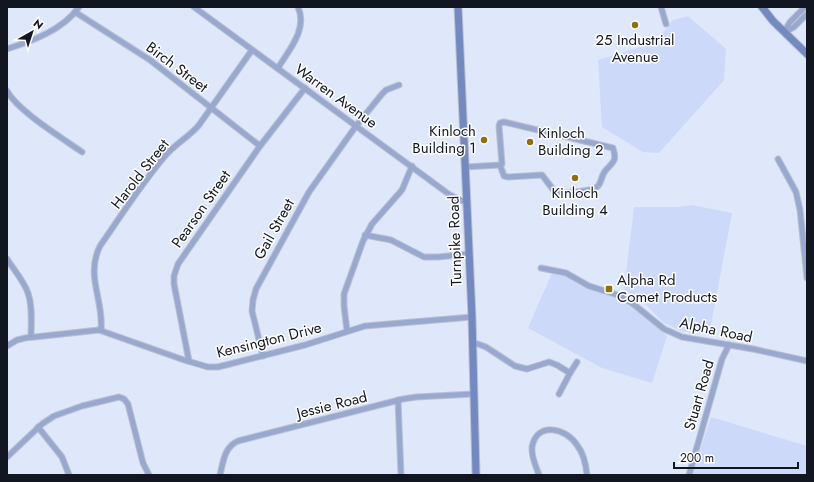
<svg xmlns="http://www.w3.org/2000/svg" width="814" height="482" viewBox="0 0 814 482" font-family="Jost,sans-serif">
<rect width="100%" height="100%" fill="#dfe7fa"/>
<g fill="#cdd9f8">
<path d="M688 16 726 49 724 80 659 153 643 152 602 127 598 60 656 42 673 20Z"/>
<path d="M692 205 732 213 709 335 681 331 664 323 646 305 624 289 634 207H677Z"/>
<path d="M552 273 567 277 584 287 615 296 626 302 667 336 652 383 602 368 528 328Z"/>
<path d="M711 417 807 446V475H692Z"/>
</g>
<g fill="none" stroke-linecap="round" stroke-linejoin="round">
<defs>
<g id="street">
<path d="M194 7 450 195 460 200 467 202"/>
<path d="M661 7 666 24"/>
<path d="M75 12 150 60 260 146"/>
<path d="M784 32 790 22 805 7"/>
<path d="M785 32 794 27 807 14"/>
<path d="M7 49C32 41 63 30 79 7"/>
<path d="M278 68C289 50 308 29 298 7"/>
<path d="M7 91C18 111 62 138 82 152"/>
<path d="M504 122 613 148C617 161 614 161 606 170 601 175 602 182 598 186 593 192 563 193 555 192L542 175 508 177 504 176 500 165 502 164 499 126 500 123Z"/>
<path d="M778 159 796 192 800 210 807 278"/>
<path d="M465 167 500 165"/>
<path d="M365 235 391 240 424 257H438L469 254"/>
<path d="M7 259C14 270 24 281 28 293 33 307 31 323 31 337"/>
<path d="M541 268 566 273 589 286 618 295 632 303 664 329 682 337 753 349 807 361"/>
<path d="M101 330C104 300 85 276 100 246 121 216 141 184 165 156 175 144 189 137 199 125L252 50"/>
<path d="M347 331 344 306V294L363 241 372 224 402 190 412 166"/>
<path d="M472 342 486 347 515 366 527 369 549 362 557 365 570 373 559 394"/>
<path d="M7 346 17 340 25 338 99 330 184 360 208 367H218L305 345 365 326 472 317"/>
<path d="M263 356 252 311 253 300 256 289 309 192 356 126 382 94 386 90 399 85"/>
<path d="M189 361 174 284V276L178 264 260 146 305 88"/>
<path d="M570 373 577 362"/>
<path d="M398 400 401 475"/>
<path d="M38 427 62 457 69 475"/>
<path d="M7 457 42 424 54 416 82 406 119 397 124 399 128 404 143 463 149 475"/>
<path d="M220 475C223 463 224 447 238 441L403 399 416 397 473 394"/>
<path d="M539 475C536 467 531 456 532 447 537 421 566 428 577 445 584 454 586 464 587 475"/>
<path d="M689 475 722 359 729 345"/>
</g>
<g id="secondary">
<path d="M458 7 472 317 476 475"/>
<path d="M762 7 773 21 807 54"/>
</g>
</defs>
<use href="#street" stroke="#bac1d3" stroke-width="7"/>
<use href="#secondary" stroke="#bac1d3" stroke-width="9"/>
<use href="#street" stroke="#99a8ce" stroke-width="5"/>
<use href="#secondary" stroke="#7489c0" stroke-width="7"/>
</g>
<g fill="#8c7013" stroke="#fff" stroke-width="1.5">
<circle cx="635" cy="25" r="4"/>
<circle cx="484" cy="140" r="4"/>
<circle cx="530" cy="142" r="4"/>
<circle cx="575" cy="178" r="4"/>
<rect x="605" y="285" width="8" height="8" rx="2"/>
</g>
<g text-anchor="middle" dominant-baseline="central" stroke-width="3" stroke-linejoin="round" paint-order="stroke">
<g font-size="15" fill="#111620" stroke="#fff">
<text x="635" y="40">25 Industrial<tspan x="635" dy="17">Avenue</tspan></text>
<text x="476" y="131" text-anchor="end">Kinloch<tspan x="476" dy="17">Building 1</tspan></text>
<text x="538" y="133" text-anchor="start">Kinloch<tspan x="538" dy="17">Building 2</tspan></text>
<text x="575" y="193">Kinloch<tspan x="575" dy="17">Building 4</tspan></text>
<text x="617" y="280" text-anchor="start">Alpha Rd<tspan x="617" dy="17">Comet Products</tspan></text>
</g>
<g font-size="15" fill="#111620" stroke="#fff">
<text transform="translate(177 67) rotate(37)">Birch Street</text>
<text transform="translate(336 96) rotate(36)">Warren Avenue</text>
<text transform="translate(140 174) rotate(-52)">Harold Street</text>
<text transform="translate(201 209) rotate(-55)">Pearson Street</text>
<text transform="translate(274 229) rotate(-61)">Gail Street</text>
<text transform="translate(455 241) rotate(-92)">Turnpike Road</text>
<text transform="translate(716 330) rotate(12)">Alpha Road</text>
<text transform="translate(269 340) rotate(-14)">Kensington Drive</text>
<text transform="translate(699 395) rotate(-74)">Stuart Road</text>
<text transform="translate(332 405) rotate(-14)">Jessie Road</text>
</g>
</g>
<rect width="814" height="482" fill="none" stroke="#111620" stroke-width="16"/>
<g transform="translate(32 32) rotate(39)" stroke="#ffffff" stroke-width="3" paint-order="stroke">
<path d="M0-3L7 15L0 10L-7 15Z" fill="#111620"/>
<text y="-6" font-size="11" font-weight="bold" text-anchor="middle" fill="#111620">N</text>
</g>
<path d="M674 462v6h124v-6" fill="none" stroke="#111620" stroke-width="2"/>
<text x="680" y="462" font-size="12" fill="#111620" stroke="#ffffff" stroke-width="3" paint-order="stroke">200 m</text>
</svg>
